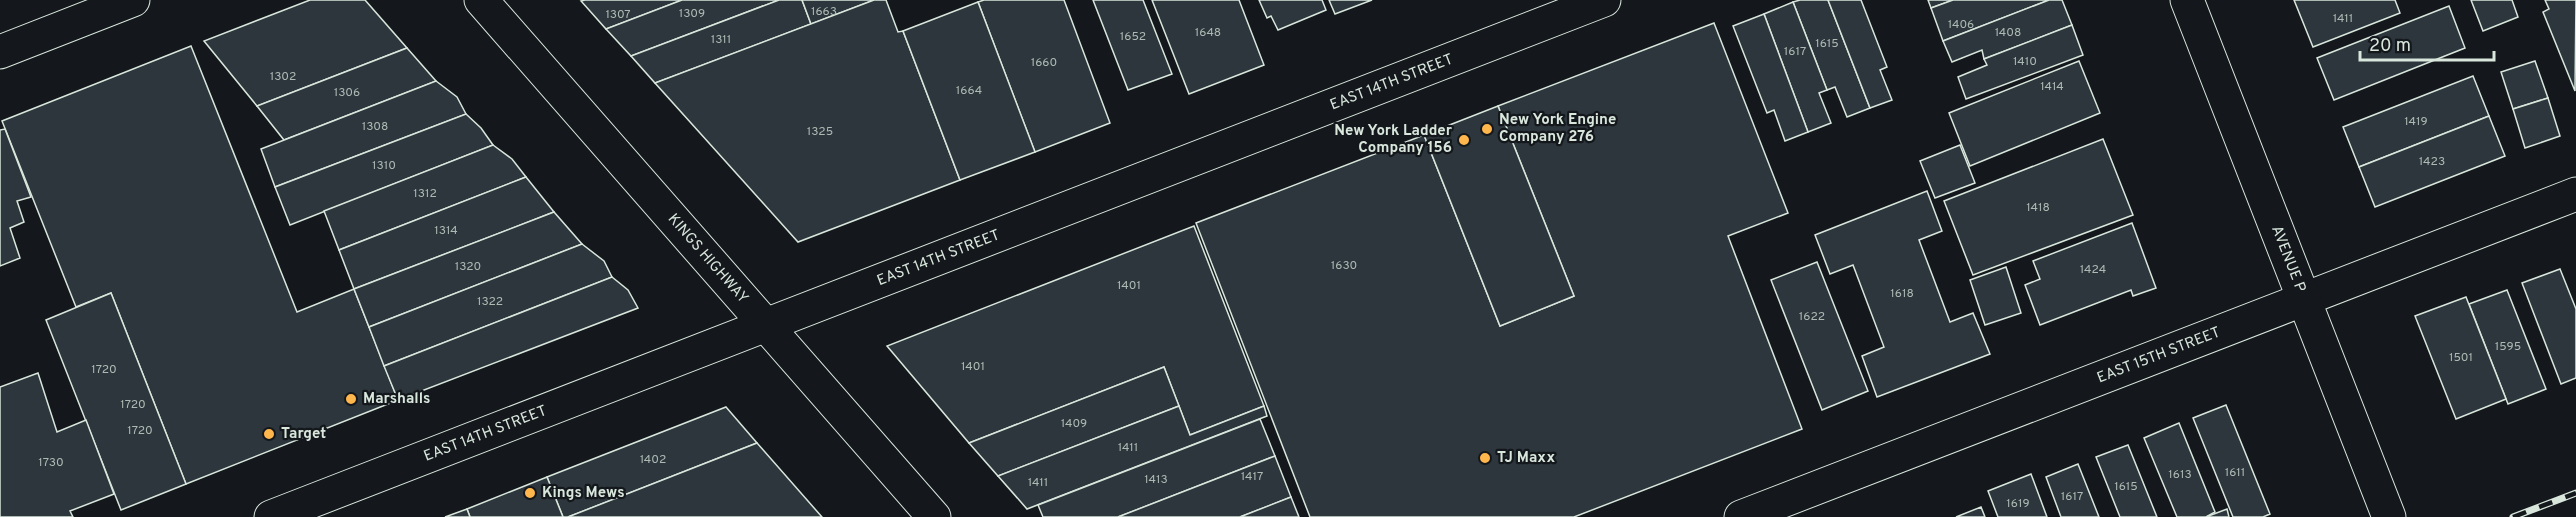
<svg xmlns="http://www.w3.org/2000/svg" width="2576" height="517" viewBox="0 0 2576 517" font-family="Overpass,sans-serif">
<rect width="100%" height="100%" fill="#14181c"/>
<g fill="#2c363c" stroke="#d8e6dc" stroke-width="1.5">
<path d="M310 0H365L407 48 257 106 204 41Z"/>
<path d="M585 0H682L606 29 581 1Z"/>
<path d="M682 0H779L631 56 606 29Z"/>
<path d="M779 0H802L811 24 655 83 631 56Z"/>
<path d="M802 0H874L811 24Z"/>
<path d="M874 0H886L898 32 903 31 960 180 798 242 655 83Z"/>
<path d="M984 0H1064L1110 123 1035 152 978 2Z"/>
<path d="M1093 0H1143L1172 74 1128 90Z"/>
<path d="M1152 0H1239L1264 65 1189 94Z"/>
<path d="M1259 0H1322L1326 10 1278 30 1271 16 1267 18Z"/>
<path d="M1329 0H1372L1335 14Z"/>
<path d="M1800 0H1828L1870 108 1847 117 1835 87 1827 90 1793 2Z"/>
<path d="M1828 0H1861L1887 67 1880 70 1892 100 1870 108Z"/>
<path d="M1928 0H1953L1931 8Z"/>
<path d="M1953 0H2049L1943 41 1931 8Z"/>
<path d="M2049 0H2062L2072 25 1984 59 1982 50 1952 62 1943 41Z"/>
<path d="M2294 0H2395L2400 13 2313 47Z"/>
<path d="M2471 0H2512L2518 17 2483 31Z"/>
<path d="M2545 0H2576L2575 91 2543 12 2549 9Z"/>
<path d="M978 2 1035 152 960 180 903 31Z"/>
<path d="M1793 2 1827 90 1819 93 1831 123 1808 132 1764 14Z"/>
<path d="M2449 6 2465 48 2334 100 2317 58Z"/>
<path d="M1764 14 1808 132 1785 141 1774 110 1767 113 1733 26Z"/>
<path d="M1714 23 1788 213 1728 236 1802 429 1574 517H1310L1196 223 1424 135 1500 326 1574 296 1498 106Z"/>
<path d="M2072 25 2083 55 1966 99 1958 77 1987 65 1984 59Z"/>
<path d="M191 46 297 312 354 289 398 400 186 484 111 293 76 307 2 121Z"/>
<path d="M407 48 436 81 284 140 257 106Z"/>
<path d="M2079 61 2100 113 1970 166 1949 113Z"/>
<path d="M2535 61 2548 98 2513 109 2501 72Z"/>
<path d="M2473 76 2489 116 2359 167 2343 127Z"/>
<path d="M436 81 457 97 466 114 275 187 261 149Z"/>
<path d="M2548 98 2560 136 2525 148 2513 109Z"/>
<path d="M1498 106 1574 296 1500 326 1424 135Z"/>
<path d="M466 114 481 128 493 145 290 225 275 187Z"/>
<path d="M2489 116 2505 156 2375 207 2359 167Z"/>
<path d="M5 129 31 197 17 201 24 222 10 228 20 258 0 266V130Z"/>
<path d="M2103 139 2133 215 1973 275 1944 201Z"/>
<path d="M493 145 512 159 526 177 339 250 324 211Z"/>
<path d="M1960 145 1975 183 1935 198 1920 161Z"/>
<path d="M526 177 554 212 354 289 339 250Z"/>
<path d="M1927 191 1942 231 1919 240 1950 322 1973 313 1990 354 1877 397 1862 356 1884 347 1853 265 1830 274 1815 235Z"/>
<path d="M554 212 582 244 369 327 354 289Z"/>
<path d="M2132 223 2156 288 2133 296 2131 290 2040 325 2025 285 2040 279 2033 261Z"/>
<path d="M1194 226 1264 406 1190 435 1164 367 969 443 887 346Z"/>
<path d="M582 244 604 261 612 277 384 366 369 327Z"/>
<path d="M1817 262 1868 391 1822 410 1771 280Z"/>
<path d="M2006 267 2021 313 1985 325 1970 280Z"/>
<path d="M2560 269 2576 309V378L2561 384 2522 283Z"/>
<path d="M612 277 628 290 638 308 398 400 384 366Z"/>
<path d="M2507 290 2546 389 2508 404 2469 304Z"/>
<path d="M111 293 186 484 121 510 46 320Z"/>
<path d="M2466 297 2506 399 2456 419 2415 316Z"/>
<path d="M1164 367 1179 406 998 476 969 443Z"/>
<path d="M38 373 57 432 86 420 114 494 70 511 73 517H0V387Z"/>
<path d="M2226 405 2270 514 2263 517H2233L2193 418Z"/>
<path d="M1179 406 1190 435 1264 406 1267 416 1027 509 998 476Z"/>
<path d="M726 407 757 443 568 517H563L547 477Z"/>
<path d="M1260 419 1275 456 1118 517H1043L1038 505Z"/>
<path d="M2179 423 2215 512 2206 517H2177L2144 438Z"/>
<path d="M757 443 822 517H568Z"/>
<path d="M2128 445 2157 517H2120L2096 457Z"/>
<path d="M1275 456 1291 497 1240 517H1118Z"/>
<path d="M2078 464 2099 517H2061L2046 477Z"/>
<path d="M2031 474 2047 517H1998L1988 491Z"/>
<path d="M547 477 563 517H470L467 509Z"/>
<path d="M1291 497 1299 517H1240Z"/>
<path d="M1981 507 1985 517H1956Z"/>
<path d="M467 509 470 517H445Z"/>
<path d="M2227 509 2229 517H2206Z"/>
</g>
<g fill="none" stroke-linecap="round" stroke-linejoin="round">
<defs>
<g id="minor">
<path id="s1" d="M481 0 934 517"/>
<path d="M0 52 133 0"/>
<path id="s2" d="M271 517 1604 0"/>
<path id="s3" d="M1741 517 2576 194"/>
</g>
<g id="major">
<path id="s4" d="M2187 0 2389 517"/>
</g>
</defs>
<use href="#minor" stroke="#d8e6dc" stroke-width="35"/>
<use href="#major" stroke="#d8e6dc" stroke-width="35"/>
<use href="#minor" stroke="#14181c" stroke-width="33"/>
<use href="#major" stroke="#14181c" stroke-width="33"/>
<defs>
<path id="rail" d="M2513 517 2576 493"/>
</defs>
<use href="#rail" stroke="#d8e6dc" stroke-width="7"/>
<use href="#rail" stroke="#14181c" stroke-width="4.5" stroke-dasharray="14" stroke-linecap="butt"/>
</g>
<g fill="#ffb74d" stroke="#14181c" stroke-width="2">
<circle cx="1487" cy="129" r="6"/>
<circle cx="1464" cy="140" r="6"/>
<circle cx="351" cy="399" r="6"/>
<circle cx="269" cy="434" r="6"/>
<circle cx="1485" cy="458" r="6"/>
<circle cx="530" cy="493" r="6"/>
</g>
<g text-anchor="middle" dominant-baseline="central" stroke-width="4.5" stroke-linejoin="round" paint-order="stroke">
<g font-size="12" fill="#adbab4">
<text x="824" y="12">1663</text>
<text x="692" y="14">1309</text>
<text x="618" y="15">1307</text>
<text x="2343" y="19">1411</text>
<text x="1961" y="25">1406</text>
<text x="1208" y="33">1648</text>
<text x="2008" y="33">1408</text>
<text x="1133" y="37">1652</text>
<text x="721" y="40">1311</text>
<text x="1827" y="44">1615</text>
<text x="1795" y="52">1617</text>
<text x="2025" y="62">1410</text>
<text x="1044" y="63">1660</text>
<text x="283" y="77">1302</text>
<text x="2052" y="87">1414</text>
<text x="969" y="91">1664</text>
<text x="347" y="93">1306</text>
<text x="2416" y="122">1419</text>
<text x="375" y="127">1308</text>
<text x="820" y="132">1325</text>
<text x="2432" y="162">1423</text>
<text x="384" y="166">1310</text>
<text x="425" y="194">1312</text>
<text x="2038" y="208">1418</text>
<text x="446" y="231">1314</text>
<text x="1344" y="266">1630</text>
<text x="468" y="267">1320</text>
<text x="2093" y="270">1424</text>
<text x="1129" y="286">1401</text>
<text x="1902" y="294">1618</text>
<text x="490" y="302">1322</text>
<text x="1812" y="317">1622</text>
<text x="2508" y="347">1595</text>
<text x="2461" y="358">1501</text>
<text x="973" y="367">1401</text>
<text x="104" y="370">1720</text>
<text x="133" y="405">1720</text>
<text x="1074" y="424">1409</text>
<text x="140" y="431">1720</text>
<text x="1128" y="448">1411</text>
<text x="653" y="460">1402</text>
<text x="51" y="463">1730</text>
<text x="2235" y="473">1611</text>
<text x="2180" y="475">1613</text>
<text x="1252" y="477">1417</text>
<text x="1156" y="480">1413</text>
<text x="1038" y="483">1411</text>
<text x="2126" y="487">1615</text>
<text x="2072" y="497">1617</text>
<text x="2018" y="504">1619</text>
</g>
<g font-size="15" fill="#d8e6dc" stroke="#14181c">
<text stroke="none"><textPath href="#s2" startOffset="1202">EAST 14TH STREET</textPath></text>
<text stroke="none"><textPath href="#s1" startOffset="344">KINGS HIGHWAY</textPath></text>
<text stroke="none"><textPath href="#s4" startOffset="278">AVENUE P</textPath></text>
<text stroke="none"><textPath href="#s2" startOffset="716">EAST 14TH STREET</textPath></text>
<text stroke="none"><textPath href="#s3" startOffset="448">EAST 15TH STREET</textPath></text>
<text stroke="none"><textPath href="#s2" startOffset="230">EAST 14TH STREET</textPath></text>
</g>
<g font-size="15" font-weight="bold" fill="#d8e6dc" stroke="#14181c" text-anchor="start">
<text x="1499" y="120">New York Engine<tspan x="1499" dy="17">Company 276</tspan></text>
<text x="1452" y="131" text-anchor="end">New York Ladder<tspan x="1452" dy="17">Company 156</tspan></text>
<text x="363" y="399">Marshalls</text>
<text x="281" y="434">Target</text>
<text x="1497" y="458">TJ Maxx</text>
<text x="542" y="493">Kings Mews</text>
</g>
</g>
<path d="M2360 51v9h134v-9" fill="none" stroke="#d8e6dc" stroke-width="3"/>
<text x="2369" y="51" font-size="18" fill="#d8e6dc" stroke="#14181c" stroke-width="4.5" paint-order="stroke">20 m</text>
</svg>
